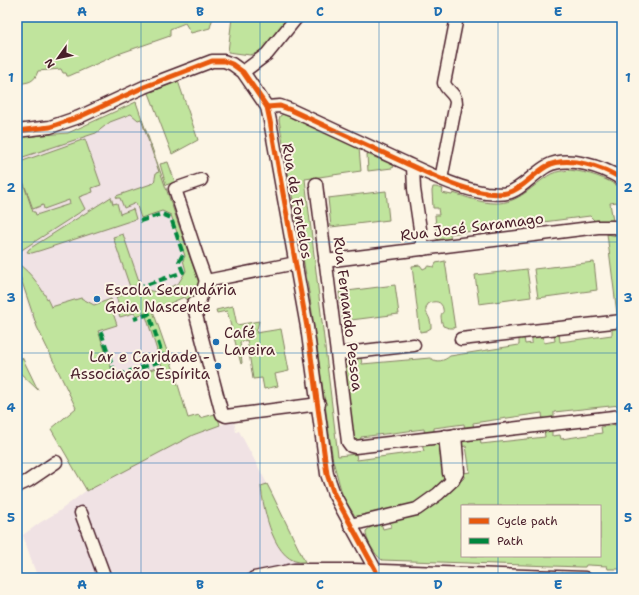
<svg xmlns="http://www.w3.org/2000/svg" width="639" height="595" viewBox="0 0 639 595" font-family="'Shantell Sans',sans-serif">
<rect width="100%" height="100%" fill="#fcf5e5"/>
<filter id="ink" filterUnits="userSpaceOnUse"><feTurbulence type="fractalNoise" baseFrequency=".025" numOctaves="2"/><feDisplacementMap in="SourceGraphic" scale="8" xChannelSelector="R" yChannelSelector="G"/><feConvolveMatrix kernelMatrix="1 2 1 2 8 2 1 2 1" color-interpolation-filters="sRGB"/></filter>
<g filter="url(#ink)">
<path fill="#f0e2e4" d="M136 102 198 279 150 310 189 437 220 425 234 421 236 432 239 431 272 493 304 561 307 578H38L33 565 23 535 41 522 58 512 87 490 51 429 76 408 32 318 17 267V137L68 133Z"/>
<g fill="#c0e49d" stroke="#858264" fill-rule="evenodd">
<path d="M17 17H213L210 28 191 33 185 23 170 29V36L121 53 69 76H67L66 73H63L61 69 38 71C34 83 29 82 17 84Z"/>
<path d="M232 17H290L264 51 250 55 228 52Z"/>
<path d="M178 81 198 140 172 154 149 93Z"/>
<path d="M136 102 200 286 197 294 188 300 184 297 153 311 173 368 188 418 199 415 200 418 215 414 214 411 216 410 220 425 193 435 87 491 51 429 76 408 37 327 17 267V263C32 273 44 291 51 307L81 298 94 305 111 299 113 306 111 307 117 325 98 331 116 381 162 366 145 313 136 316 134 313 120 317 117 310 120 308 116 297 141 289 157 292 178 284 186 271 183 260 185 256 171 215 162 211 141 218 136 203 124 208 120 198H117L116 196 154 183 156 173 159 172 141 119 138 120 131 114 110 122 96 133 17 159V137L68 133Z"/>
<path d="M283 114 359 148 361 171 305 179 338 456 356 454 357 460 424 451 422 445 441 443 446 482 415 507 357 519 343 497 333 461 310 298 279 120 280 116Z"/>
<path d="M85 139 101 185 92 188 93 192 79 197 85 209 17 253V163ZM18 167 33 209 43 205 44 209 69 200 70 204 36 215 35 212H33Z"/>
<path d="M367 154 393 165 394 167 392 168 368 171Z"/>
<path d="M168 162 175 182 166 185 160 164Z"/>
<path d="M569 170C588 172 607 178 622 189V220H620L617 202 610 203 613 221 597 223 590 216 450 234 451 241 439 242 437 239 435 215H439L438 208H433L432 191 433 187H436L443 189 442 193 452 195 453 193C467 197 480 203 495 203 519 204 532 185 551 174 557 171 563 171 569 170Z"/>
<path d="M386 191 389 220 331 227 328 198Z"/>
<path d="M111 197 113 204 117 203 120 214 133 209 136 219 42 250 32 253 27 252 29 249Z"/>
<path d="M123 234 140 284 130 287 113 237Z"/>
<path d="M607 234 622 237V314H617Z"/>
<path d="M445 261 455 328H449L443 326C442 323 441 319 441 316 442 310 444 315 443 309 442 301 434 300 428 304 423 312 428 313 430 320 431 323 431 325 431 328L426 331 420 332 412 266 420 265 423 269 429 266 434 267 436 263Z"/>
<path d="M594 262 597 290 538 298 534 269Z"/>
<path d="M527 269 531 297 479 304 475 275Z"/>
<path d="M395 285 399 314 343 321 339 292Z"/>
<path d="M233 306 237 325 259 321 256 333 281 329 289 371 275 374 278 386 264 389 262 378 253 379 247 340 240 342 242 363 241 364 227 311 217 313 216 310Z"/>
<path d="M619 326V333H622V412L620 411V405L554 412V420L543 422 542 413 473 423 474 430 465 431 464 424 434 428V435L425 436 424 429 361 437 360 443 352 445 343 362 344 359H350L352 365 357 364V358H361L362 364 430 358C437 363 444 361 450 356L519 345V337H524L525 344 532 343V336L543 335 544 343 555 341 554 334 559 333 560 342 612 335V327Z"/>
<path d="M22 357 38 390 17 370Z"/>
<path d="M622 424V569H608L607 566 588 565H586L585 567H581L382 560C375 555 365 539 366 531L372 526 381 523 383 529 391 527 390 520 419 515 460 482 464 478V473L470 472 466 446 460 447 462 441 480 438 481 444 545 437 544 430H552V436L560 435 561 439 602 433 601 427ZM462 506H600V556H462Z"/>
<path d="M267 484 272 494 305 562C274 566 263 508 261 486Z"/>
</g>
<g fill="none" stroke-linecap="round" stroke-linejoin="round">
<defs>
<g id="minor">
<path d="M243 72 267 54 297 17"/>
<path d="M267 107 280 106 291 110C328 127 364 144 401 161 428 173 456 188 486 193 493 193 500 195 507 193 521 190 534 173 547 166 568 155 603 167 622 179"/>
<path d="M17 131 50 127 79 117 144 87 212 61H224L232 64 243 72 267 107 270 121 307 327 327 474 334 494 376 571"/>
<path d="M413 167 414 189 423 249"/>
<path d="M441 179 456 103C456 93 447 92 444 83L457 17"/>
<path d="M201 180 175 189 197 256 206 281"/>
<path d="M316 184 348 442 351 446 355 447 622 416"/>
<path d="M325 261 598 227H615L622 229"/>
<path d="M206 281 199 302 193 304 222 414 226 416 319 404"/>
<path d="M206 281 296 263"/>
<path d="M461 339 622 321"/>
<path d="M338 354 414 345"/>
<path d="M445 436 449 473 453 480"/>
<path d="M17 486 28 481 56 462"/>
<path d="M81 513 105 578"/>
<path d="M350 525 417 509 438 494 453 480 458 471 455 435"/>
<path d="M254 578 294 570H354L585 578"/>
</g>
</defs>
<use href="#minor" stroke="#4a1f2b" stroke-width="15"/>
<use href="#minor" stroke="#fcf5e5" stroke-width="12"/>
<g stroke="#00873e" stroke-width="4" stroke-dasharray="8 4" stroke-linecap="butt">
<path d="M140 221 162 214 171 218 183 254 179 262 183 272 143 286"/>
<path d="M101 332 116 376 164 360 149 314 134 319"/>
</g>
<defs>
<g id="cycleway">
<path d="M267 107 280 106 291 110C328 127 364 144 401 161 428 173 456 188 486 193 493 193 500 195 507 193 521 190 534 173 547 166 568 155 603 167 622 179"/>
<path d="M17 131 50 127 79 117 144 87 212 61H224L232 64 243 72 267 107 270 121 307 327 327 474 334 494 376 571"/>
</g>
</defs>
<use href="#cycleway" stroke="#fcf5e5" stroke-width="8"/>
<use href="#cycleway" stroke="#e8590c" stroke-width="5"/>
</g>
</g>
<path fill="none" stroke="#1f6fb2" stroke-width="1" stroke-opacity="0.55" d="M141 17V578M260 17V578M379 17V578M498 17V506M17 132H622M17 242H622M17 353H622M17 463H622M498 556V578"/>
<g fill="#1f6fb2" stroke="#fcf5e5" stroke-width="1.5">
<circle cx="97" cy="299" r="4"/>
<circle cx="216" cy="342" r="4"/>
<circle cx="218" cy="366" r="4"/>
</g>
<g text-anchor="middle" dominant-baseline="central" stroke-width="4" stroke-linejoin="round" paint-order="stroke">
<g font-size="15" fill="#4a1f2b" stroke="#fcf5e5">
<text transform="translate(297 201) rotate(80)">Rua de Fontelos</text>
<text transform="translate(472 227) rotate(-7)">Rua José Saramago</text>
<text transform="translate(348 314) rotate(83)">Rua Fernando Pessoa</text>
</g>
<g font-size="15" fill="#4a1f2b" stroke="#fcf5e5" text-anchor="start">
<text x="105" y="290">Escola Secundária<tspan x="105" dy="17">Gaia Nascente</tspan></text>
<text x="224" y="333">Café<tspan x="224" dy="17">Lareira</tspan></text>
<text x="210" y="357" text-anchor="end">Lar e Caridade -<tspan x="210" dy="17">Associação Espírita</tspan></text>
</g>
</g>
<rect width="639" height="595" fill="none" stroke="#fcf5e5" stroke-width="44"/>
<rect x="461" y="505" width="140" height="52" fill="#fcf5e5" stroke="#b59f9b"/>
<rect x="469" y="518" width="20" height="6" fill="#e8590c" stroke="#b59f9b"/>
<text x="497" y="525" font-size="12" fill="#4a1f2b">Cycle path</text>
<rect x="469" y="538" width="20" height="6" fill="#00873e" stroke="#b59f9b"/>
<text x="497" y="545" font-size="12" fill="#4a1f2b">Path</text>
<g transform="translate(58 58) rotate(237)" stroke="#fcf5e5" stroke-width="3" paint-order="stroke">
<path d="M0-3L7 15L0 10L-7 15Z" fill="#4a1f2b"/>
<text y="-6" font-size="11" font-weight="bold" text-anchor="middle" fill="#4a1f2b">N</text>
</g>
<rect x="22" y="22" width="595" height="551" fill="none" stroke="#1f6fb2" stroke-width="1.5"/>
<g font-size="13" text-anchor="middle" font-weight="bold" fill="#1f6fb2">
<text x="82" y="16">A</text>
<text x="200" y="16">B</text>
<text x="320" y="16">C</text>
<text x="438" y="16">D</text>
<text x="558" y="16">E</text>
<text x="11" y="82">1</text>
<text x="628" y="82">1</text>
<text x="11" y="192">2</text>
<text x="628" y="192">2</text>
<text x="11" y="302">3</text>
<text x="628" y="302">3</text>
<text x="11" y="412">4</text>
<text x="628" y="412">4</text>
<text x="11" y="522">5</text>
<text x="628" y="522">5</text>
<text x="82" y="589">A</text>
<text x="200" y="589">B</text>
<text x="320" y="589">C</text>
<text x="438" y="589">D</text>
<text x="558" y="589">E</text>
</g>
</svg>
